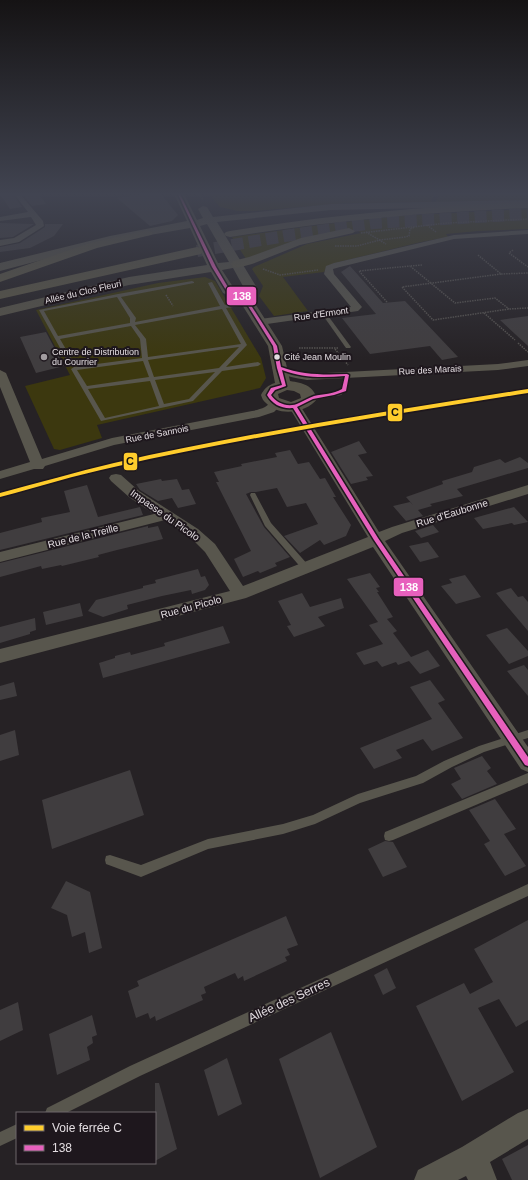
<svg xmlns="http://www.w3.org/2000/svg" width="528" height="1180" viewBox="0 0 528 1180" font-family="Arial,sans-serif">
<rect width="100%" height="100%" fill="#262225"/>
<g fill="#3c380f">
<path d="M209 194H434L431 202 348 203 254 211H238L220 207Z"/>
<path d="M439 194H528V200L436 202Z"/>
<path d="M528 209V229L478 231 446 234 448 237 421 242 343 261C336 263 327 264 324 272L283 277 308 311 274 316 259 296 263 286 252 269 254 267 307 244 361 233 357 230 318 235 288 243 246 259 232 237 327 224 400 216Z"/>
<path d="M205 277 215 281 261 358 266 378 260 388 97 425 102 438 60 450 54 449 25 386 70 375 36 310 158 283Z"/>
</g>
<g fill="#403d3f">
<path d="M0 194H13L22 207 10 209Z"/>
<path d="M22 194H39L46 204 32 206Z"/>
<path d="M143 194H161L178 215 172 221 150 226 117 198Z"/>
<path d="M0 223 33 224H34L13 237 0 238Z"/>
<path d="M45 224H63L54 236 30 248 0 252V247L20 243 45 227Z"/>
<path d="M350 266 383 303 405 301 458 357 442 360 430 346 370 354 342 318 376 314 341 272Z"/>
<path d="M528 316V346L500 320Z"/>
<path d="M46 332 64 366 36 373 20 337Z"/>
<path d="M359 441 367 453 358 455 373 476 366 477 368 480 351 484 331 452Z"/>
<path d="M290 450 298 464 309 462 320 479 325 478 336 497H333L351 525 346 536 324 545 320 540 300 553 284 536 318 524 306 503 287 507 277 488 256 492H251L246 494 264 527 290 557 275 563 277 566 260 573 258 571 243 577 234 559 251 551 216 482H219L214 472 242 466 241 464 277 457 275 453Z"/>
<path d="M520 457 528 463V468L457 489 463 496 430 504 432 506 418 510 423 516 406 521 393 506 410 502 413 505 406 497 443 484 442 481 472 472 474 467 500 459 505 463Z"/>
<path d="M161 479 162 481 177 479 182 490 189 489 196 504 178 508 172 498 158 501 140 490 136 484Z"/>
<path d="M87 485 98 517 140 507 143 515 0 550V533L42 522 41 518 70 512 64 491Z"/>
<path d="M514 507 528 522 514 525 512 523 483 529 474 518Z"/>
<path d="M433 525 439 532 421 538 415 531Z"/>
<path d="M148 526V528L158 526 163 539 117 550 98 555 99 557 62 566 61 565 42 569 41 566 0 577V563Z"/>
<path d="M428 542 439 557 420 562 409 546Z"/>
<path d="M198 569 201 577 205 576 209 585 205 590 192 594 191 590 162 596 127 605 128 609 103 617 88 611 96 600 143 588V586L156 583 155 580Z"/>
<path d="M370 573 380 587 376 588 379 592H377L393 617 387 619 397 631 393 633 411 657 428 650 440 666 420 674 409 661 398 665 396 662 382 667 377 661 364 665 356 653 383 644 369 625 378 622 347 579Z"/>
<path d="M465 575 481 597 456 604 441 586 452 583 449 579Z"/>
<path d="M511 588 518 597 523 596 528 602V631L496 593Z"/>
<path d="M302 593 310 607 341 598 344 608 318 617 325 626 294 637 287 626 291 625 278 601Z"/>
<path d="M80 603 83 616 46 625 43 612Z"/>
<path d="M35 618 36 630 30 632V634L0 643V627Z"/>
<path d="M223 626 230 643 103 678 99 663 115 658V656L130 652 131 655 165 646 164 643Z"/>
<path d="M507 628 528 651V656L509 664 486 635Z"/>
<path d="M524 665 528 670V696L507 671Z"/>
<path d="M430 680 445 700 438 703 463 738 432 751 423 739 396 750 402 758 374 769 360 748 432 719 410 687Z"/>
<path d="M14 682 17 696 0 700V686Z"/>
<path d="M15 730 19 755 0 761V735Z"/>
<path d="M482 756 491 768 487 771 497 784 462 799 451 784 461 779 454 768Z"/>
<path d="M130 770 144 815 52 849 42 800Z"/>
<path d="M495 799 516 829 504 834 526 866 505 876 484 844 490 841 469 810Z"/>
<path d="M385 841 393 842 407 867 383 877 368 849Z"/>
<path d="M66 881 90 892 102 948 89 953 85 932 72 937 67 915 51 908Z"/>
<path d="M286 916 298 945 287 949 290 955 285 957 287 961 244 981 243 976 238 979 235 973 217 981 204 987 206 993 201 995 203 1000 156 1021 155 1016 150 1019 148 1013 136 1018 128 991 139 986 137 981Z"/>
<path d="M528 920V1020L516 1027 499 999 478 1008 514 1072 462 1101 416 1006 464 983 470 994 493 982 474 949Z"/>
<path d="M387 968 396 988 383 995 374 975Z"/>
<path d="M18 1002 23 1030 0 1041V1010Z"/>
<path d="M92 1015 97 1035 92 1037 93 1043 87 1047 90 1060 57 1075 49 1034Z"/>
<path d="M331 1032 377 1147 320 1178 279 1059Z"/>
<path d="M227 1058 242 1104 218 1116 204 1070Z"/>
<path d="M155 1083H159L177 1149 155 1161Z"/>
<path d="M528 1145V1180H512L502 1159Z"/>
</g>
<g fill="none" stroke-linecap="round" stroke-linejoin="round">
<path stroke="#423e41" stroke-width="12" stroke-dasharray="12 5.5" stroke-linecap="butt" d="M197 251 285 236 374 223 528 214"/>
<g stroke="#565350" stroke-width="1.5" stroke-dasharray="1.5 1" stroke-linecap="butt">
<path d="M199 194 203 200"/>
<path d="M427 225 436 232"/>
<path d="M366 232 386 244"/>
<path d="M361 233 447 223 528 219"/>
<path d="M335 246H357L380 240 405 237 409 236 410 229 415 227"/>
<path d="M513 250 509 253 528 267"/>
<path d="M478 255 501 274 528 273"/>
<path d="M422 265 410 266 455 303 495 298 509 309"/>
<path d="M263 269 280 275 318 270"/>
<path d="M501 274 402 287 433 320 509 309 528 308"/>
<path d="M166 295 173 306"/>
<path d="M387 302 359 271 410 266"/>
<path d="M484 313 515 340"/>
<path d="M518 343 528 352"/>
<path d="M299 348H338"/>
<path d="M335 349 348 365"/>
</g>
<g fill="#58564d" fill-rule="evenodd">
<path d="M192 281 194 282V283L121 297 136 318 135 322 220 306 208 283 212 282 225 305 248 303 250 304 248 305 226 308 247 345 226 367 258 362 261 364 258 366 222 371 193 401 101 421 71 369 74 367 142 358 140 339 131 326 60 339 74 363 69 364 39 310 118 294ZM117 297 130 318V323L58 336 44 311ZM222 309 241 344 148 357 146 339 135 325ZM239 347 219 368 154 377 148 360ZM143 361 149 377 87 386 77 370ZM215 372 189 399 164 404 155 380ZM150 381 159 406 105 418 88 389Z"/>
<path d="M322 313H326L351 347 350 348H346L322 314Z"/>
<path d="M347 373 350 375 347 390 341 395 309 401 306 399 309 397 337 393 341 389 344 375Z"/>
<path d="M251 493H255L271 523 309 566 310 568 309 570H303L265 526 250 495Z"/>
<path d="M528 730V738L484 752 452 767 423 783 360 803 315 824 283 834 208 849 141 877 106 864 105 860 106 856 110 855 141 865 208 839 283 824 313 815 358 794 416 776 444 761 479 746Z"/>
<path d="M528 773V783L393 840 389 841 385 840 384 836 385 832Z"/>
<path d="M528 884V896L140 1076 66 1113H45L47 1108 130 1066Z"/>
<path d="M17 1124V1138L0 1146V1132Z"/>
</g>
<g fill="#58564d" fill-rule="evenodd">
<path d="M14 194H20L43 221 44 226 19 242 0 246V240L14 238 36 225 31 217 0 221V217L28 212Z"/>
<path d="M528 230V234L454 239 340 267 333 269 334 274 362 307 358 311 260 325 255 322 260 319 351 307 324 274 326 266 334 263 454 235Z"/>
<path d="M528 360V366L498 370 307 380C297 378 279 376 272 368L278 365 307 374 498 364Z"/>
<path d="M0 370 6 373 42 459 112 438 252 411C257 410 261 409 265 407 271 403 273 400 280 401L282 404 274 412 259 417 114 445 45 466 43 469H34L0 479V471L30 462 0 387Z"/>
<path d="M295 403 299 404 301 407 379 532 392 527 528 485V494L402 533 385 541 528 747V772L521 769 373 547 246 598 0 663V649L230 591 205 552 188 535 165 520 0 562V552L154 514 129 497 111 481 109 478 111 475 116 474 121 475 139 491 198 529 215 544 243 586 368 537 289 407 291 404Z"/>
<path d="M528 1109V1139L490 1162 497 1180H468L466 1176 458 1180H414L418 1170 462 1147 518 1113Z"/>
</g>
<path fill="#575449" fill-rule="evenodd" d="M174 194H184L197 220 203 218 198 209 203 206 207 207 213 217 331 204 528 200V206L331 210 217 222 257 288 251 297 282 346 290 381C303 383 313 385 317 399 307 413 278 417 266 403 263 401 262 398 261 395 264 389 268 385 275 383L268 346 239 300 223 293 211 272 129 285 0 316V308L129 277 207 265 190 228 110 242 0 271V263L110 236 187 221ZM207 224 229 262 218 263 200 226ZM233 268 244 288 242 291 233 287 222 270ZM287 390 294 391 300 394 301 398 291 402 279 398 278 394Z"/>
<g fill="#5c5847" fill-rule="evenodd">
<path d="M528 202V208C428 212 329 221 230 237L226 236 224 234 226 232 230 231C329 215 428 206 528 202Z"/>
<path d="M349 228 355 231 353 233 300 245 252 264 237 268 233 267 231 264 233 261 249 257 301 238Z"/>
<path d="M147 230 153 233 151 235 97 248 0 282V274L90 243Z"/>
<path d="M197 247 201 248 203 251 201 254 0 299V291Z"/>
</g>
<defs>
<path id="bus-1" d="M178 194H180L216 267 229 289 245 296 277 346 281 367C303 375 324 375 347 374L349 375 346 391 334 395 313 399 297 407 378 538 528 757V766L525 765 374 540 293 408C282 409 273 405 267 395L271 388 282 385 277 368 273 346 243 298 226 290 212 267ZM282 370C302 378 323 378 345 376L342 389C333 394 323 394 314 396 308 398 304 401 299 403 289 408 277 404 271 395L275 390 286 386Z"/>
</defs>
<use href="#bus-1" stroke="#1e171d" stroke-width="3"/>
<use href="#bus-1" fill="#e760bd" fill-rule="evenodd"/>
<defs>
<path id="rail-1" d="M528 389V393C390 415 251 436 114 467 76 475 38 487 0 497V493C38 483 76 472 114 463 251 432 390 411 528 389Z"/>
</defs>
<use href="#rail-1" stroke="#1e171d" stroke-width="3"/>
<use href="#rail-1" fill="#ffcd2c" fill-rule="evenodd"/>
</g>
<linearGradient id="sky" x2="0" y2="1"><stop stop-color="#151314"/><stop offset="0.54" stop-color="#414451"/><stop offset="1" stop-color="#414451" stop-opacity="0"/></linearGradient>
<rect width="528" height="359" fill="url(#sky)"/>
<circle fill="#a19c9f" stroke="#1e171d" stroke-width="1.5" cx="44" cy="357" r="4"/>
<circle fill="#e3dde1" stroke="#1e171d" stroke-width="1.5" cx="277" cy="357" r="3.5"/>
<g text-anchor="middle" dominant-baseline="central" stroke-width="4" stroke-linejoin="round" paint-order="stroke">
<g font-size="9" fill="#e3dde1" stroke="#1e171d">
<text transform="translate(83 292) rotate(-13)">Allée du Clos Fleuri</text>
<text transform="translate(321 314) rotate(-8)">Rue d'Ermont</text>
<text transform="translate(430 370) rotate(-3)">Rue des Marais</text>
<text transform="translate(157 434) rotate(-11)">Rue de Sannois</text>
</g>
<g font-size="9" fill="#e3dde1" stroke="#1e171d" text-anchor="start">
<text x="52" y="352">Centre de Distribution<tspan x="52" dy="10">du Courrier</tspan></text>
</g>
<g font-size="9" fill="#e3dde1" stroke="#1e171d" text-anchor="start">
<text x="284" y="357">Cité Jean Moulin</text>
</g>
<g font-size="10" fill="#e3dde1" stroke="#1e171d">
<text transform="translate(452 513) rotate(-17)">Rue d'Eaubonne</text>
<text transform="translate(165 515) rotate(35)">Impasse du Picolo</text>
<text transform="translate(83 536) rotate(-14)">Rue de la Treille</text>
<text transform="translate(191 607) rotate(-15)">Rue du Picolo</text>
</g>
<g font-size="12" fill="#e3dde1" stroke="#1e171d">
<text transform="translate(289 1000) rotate(-25)">Allée des Serres</text>
</g>
</g>
<g stroke="#1e171d" stroke-width="1.5">
<rect x="226" y="286" width="31" height="20" rx="4" fill="#e760bd"/>
<rect x="387" y="403" width="16" height="19" rx="4" fill="#ffcd2c"/>
<rect x="123" y="452" width="15" height="19" rx="4" fill="#ffcd2c"/>
<rect x="393" y="577" width="31" height="20" rx="4" fill="#e760bd"/>
</g>
<g font-size="11" text-anchor="middle" font-weight="bold" fill="#fff">
<text x="242" y="300">138</text>
<text x="409" y="591">138</text>
</g>
<g font-size="11" text-anchor="middle" font-weight="bold" fill="#111">
<text x="395" y="416">C</text>
<text x="130" y="465">C</text>
</g>
<rect x="16" y="1112" width="140" height="52" fill="#1e171d" stroke="#6d666b"/>
<rect x="24" y="1125" width="20" height="6" fill="#ffcd2c" stroke="#6d666b"/>
<text x="52" y="1132" font-size="12" fill="#e3dde1">Voie ferrée C</text>
<rect x="24" y="1145" width="20" height="6" fill="#e760bd" stroke="#6d666b"/>
<text x="52" y="1152" font-size="12" fill="#e3dde1">138</text>
</svg>
